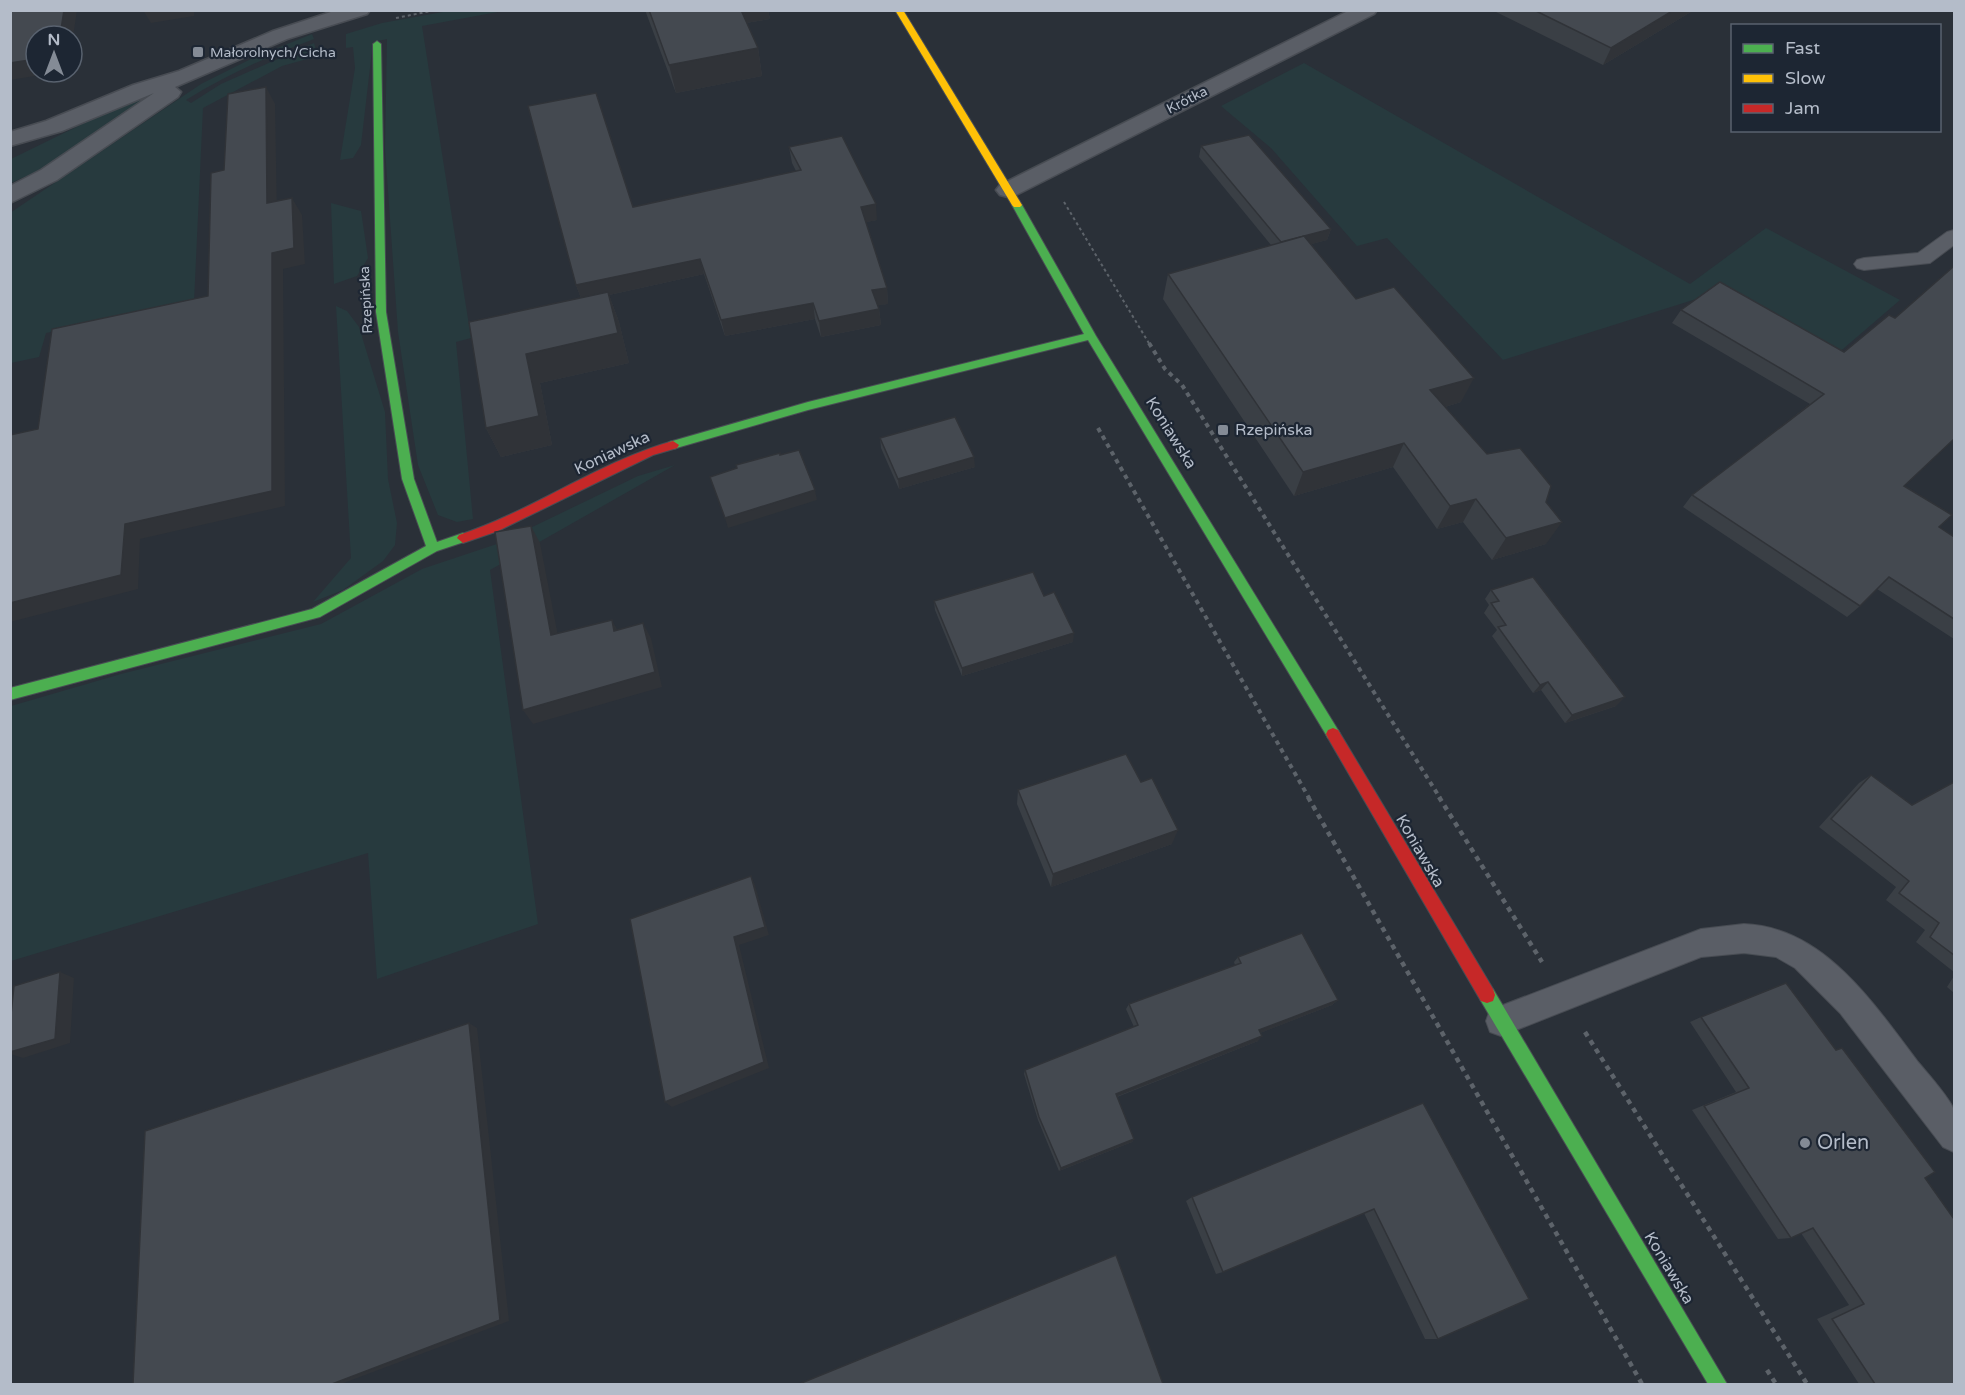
<svg xmlns="http://www.w3.org/2000/svg" width="1965" height="1395" viewBox="0 0 1965 1395" font-family="'Varela Round',sans-serif">
<rect width="100%" height="100%" fill="#2a3038"/>
<g fill="#273a3e">
<path d="M448 11H503L422 26 471 338 456 342 473 519 457 522 438 515 418 465 398 332 385 149 387 39 373 42 361 145 353 158 340 160 355 68 353 47 346 48V34L382 23Z"/>
<path d="M312 34 314 39C269 56 226 75 186 100L191 103 221 84 314 43 318 56 282 66 203 108 194 302 46 333 39 357 11 363 10 213 201 84 253 58Z"/>
<path d="M1304 63 1690 284 1766 228 1900 300 1829 361 1712 294 1503 360 1387 238 1357 246 1271 148 1221 106Z"/>
<path d="M149 96 45 168 11 183V159L109 111Z"/>
<path d="M331 203 361 211 368 258 357 276 334 284Z"/>
<path d="M336 306 347 311 359 327 385 412 388 479 397 523 395 545 383 561 343 590 313 602 351 558Z"/>
<path d="M675 465 490 570 538 924 377 979 368 853 11 961V706L121 674 321 624 422 569 497 544 638 476Z"/>
</g>
<g fill="none" stroke-linecap="round" stroke-linejoin="round">
<defs>
<g id="lane">
<path d="M1954 230V245L1930 263 1864 270 1857 268 1854 264 1857 260 1864 258 1918 253 1947 232Z"/>
<path d="M1744 924C1824 927 1874 1004 1918 1062 1928 1074 1949 1097 1954 1110 1958 1121 1954 1140 1954 1152L1943 1147 1840 1013 1795 968 1776 957 1744 953 1701 957 1501 1036 1490 1032 1486 1021 1490 1010 1701 929Z"/>
</g>
<g id="street">
<path d="M337 10H370L367 14 287 39 175 87 181 92 178 97 57 180 10 203V186L41 170 154 93 62 131 10 146V132L46 121 133 85 179 71 273 31Z"/>
<path d="M1350 10H1377L1374 14 1016 195 1008 197 1000 195 996 190 1000 185Z"/>
</g>
<g id="fast">
<path d="M377 41 381 44 386 312 414 479 437 542 463 533 469 538 467 541 437 551 320 617 10 700V688L312 609 426 546 402 479 376 312 373 44Z"/>
<path d="M1017 202 1022 205 1096 336 1338 730 1340 734 1338 738 1333 740 1328 738 1088 340 808 410 673 449 669 448 667 445 669 442 808 402 1084 334 1012 205Z"/>
<path d="M1487 987 1493 989 1727 1384H1708L1481 1001 1479 995 1481 989Z"/>
</g>
<path id="slow" d="M895 10H903L1022 205 1020 207H1014L1012 205Z"/>
<g id="jam">
<path d="M673 441 679 445 677 448 653 455 498 531 463 543 457 538 459 535C533 511 598 462 673 441Z"/>
<path d="M1333 728 1338 730 1493 989 1495 995 1493 1001 1487 1003 1481 1001 1328 738 1326 734 1328 730Z"/>
</g>
</defs>
<use href="#lane" stroke="#484c53" stroke-width="2"/>
<use href="#street" stroke="#484c53" stroke-width="3"/>
<use href="#fast" stroke="#484c53" stroke-width="2"/>
<use href="#slow" stroke="#484c53" stroke-width="2"/>
<use href="#jam" stroke="#484c53" stroke-width="2"/>
<g stroke="#5d636a" stroke-width="2" stroke-dasharray="3 3" stroke-linecap="butt">
<path d="M396 18 436 10"/>
<path d="M1064 202 1150 345"/>
</g>
<g stroke="#5d636a" stroke-width="4" stroke-dasharray="4.5 4.5" stroke-linecap="butt">
<path d="M1149 343 1165 369 1182 385 1440 798"/>
<path d="M1098 428 1309 798"/>
</g>
<g stroke="#5d636a" stroke-width="4.5" stroke-dasharray="5 5" stroke-linecap="butt">
<path d="M1308 797 1642 1384"/>
<path d="M1439 797 1542 962"/>
<path d="M1585 1032 1807 1384"/>
<path d="M1767 1370 1776 1384"/>
</g>
<use href="#lane" fill="#5a5e66" fill-rule="evenodd"/>
<use href="#street" fill="#5a5e66" fill-rule="evenodd"/>
<use href="#fast" fill="#4caf50" fill-rule="evenodd"/>
<use href="#slow" fill="#ffc107" fill-rule="evenodd"/>
<use href="#jam" fill="#c62828" fill-rule="evenodd"/>
</g>
<g fill="#3a3f45">
<path d="M645 10H768L770 19 746 23 758 48 762 76 676 93Z"/>
<path d="M1492 10H1694L1603 65Z"/>
<path d="M1201 146 1331 229 1327 240 1311 244 1356 299 1461 402 1445 407 1487 454 1546 502V544L1492 560 1463 522 1437 529 1393 467 1294 496 1163 299 1168 274 1271 245 1199 157Z"/>
<path d="M789 147 877 220 866 222 887 288 888 304 877 305 879 309 881 325 821 337 815 319 725 336 704 274 609 295 619 322 629 363 540 383 552 445 501 457 486 428 581 298 576 285 633 207 796 171 792 163Z"/>
<path d="M1681 310 1844 352 1904 486 1939 527 1954 537V639L1877 589 1860 606 1847 617 1683 507 1692 495 1810 404 1672 323Z"/>
<path d="M880 438 975 467 899 489 881 448Z"/>
<path d="M1491 590 1616 706 1565 723 1541 690 1533 693 1492 636 1497 630 1484 613 1489 605 1485 599Z"/>
<path d="M1044 596 1073 642 962 676 935 610 934 601Z"/>
<path d="M1871 775 1912 805 1954 782V972L1916 942 1925 930 1886 900 1896 887 1819 827 1859 783Z"/>
<path d="M1018 790 1172 844 1051 887 1017 804Z"/>
<path d="M1238 957 1338 1000 1332 1005 1260 1033 1258 1041 1117 1097 1134 1139 1132 1142 1059 1171 1038 1120 1024 1074 1025 1070 1134 1027 1126 1009 1129 1004 1235 965 1234 962Z"/>
<path d="M1954 976V993L1947 987Z"/>
<path d="M1701 1017 1925 1178 1954 1384H1859L1817 1319 1849 1305 1801 1233 1791 1238 1778 1239 1692 1110 1736 1092 1690 1022Z"/>
<path d="M1423 1103 1438 1339H1425L1364 1213 1223 1272 1216 1274 1186 1201 1192 1197Z"/>
</g>
<g fill="#303338">
<path d="M64 10H77L72 44V36H60Z"/>
<path d="M143 10H194V16L151 23Z"/>
<path d="M737 10H768L770 19 740 24Z"/>
<path d="M1674 10H1694L1603 65 1611 48Z"/>
<path d="M758 48 762 76 676 93 669 65Z"/>
<path d="M36 59V72H60L10 80V63Z"/>
<path d="M266 87 275 104 277 220 267 203Z"/>
<path d="M292 198 302 215 305 264 283 269 285 506 140 539 138 589 10 622V603L125 524 272 253Z"/>
<path d="M876 204 877 220 862 223 861 207Z"/>
<path d="M1331 229 1327 240 1278 253 1281 242Z"/>
<path d="M700 259 704 274 609 295 619 322 629 363 540 383 552 445 501 457 486 428 526 354 582 301 576 285Z"/>
<path d="M887 288 888 304 874 306 872 290Z"/>
<path d="M813 303 815 319 725 336 721 320Z"/>
<path d="M879 309 881 325 821 337 819 321Z"/>
<path d="M1474 378 1461 402 1419 415 1430 390Z"/>
<path d="M1404 443 1393 467 1294 496 1303 472Z"/>
<path d="M974 457 975 467 899 489 898 479Z"/>
<path d="M815 490 817 500 728 528 725 518Z"/>
<path d="M1476 499 1463 522 1437 529 1450 506Z"/>
<path d="M1562 522 1546 544 1492 560 1506 538Z"/>
<path d="M531 526 540 543 561 651 551 635Z"/>
<path d="M612 620 620 635 614 631Z"/>
<path d="M643 623 651 638 662 687 533 724 523 710Z"/>
<path d="M1074 633 1073 642 962 676V668Z"/>
<path d="M1548 682 1541 690 1533 693 1540 685Z"/>
<path d="M1625 697 1616 706 1565 723 1572 715Z"/>
<path d="M1178 830 1172 844 1051 887 1053 874Z"/>
<path d="M751 876 755 885 769 935 739 945 769 1068 672 1107 665 1102 734 937Z"/>
<path d="M60 972 74 978 70 1043 23 1058 10 1054V1052Z"/>
<path d="M1338 1000 1332 1005 1255 1035 1259 1030Z"/>
<path d="M469 1023 477 1028 509 1321 341 1384H332Z"/>
<path d="M1262 1036 1258 1041 1113 1098 1116 1094Z"/>
<path d="M1134 1139 1132 1142 1059 1171 1061 1168Z"/>
</g>
<g fill="#444950" stroke="#303338" stroke-width="1.5">
<path d="M10 10H64L60 36H36V59L10 63Z"/>
<path d="M649 10H741L758 48 669 65Z"/>
<path d="M1534 10H1674L1611 48Z"/>
<path d="M266 87 267 203 292 198 294 248 272 253V491L125 524 121 575 10 603V435L38 429 52 329 208 296 211 173 224 170 228 94Z"/>
<path d="M596 93 633 207 801 170 789 147 842 136 876 204 861 207 887 288 872 290 879 309 819 321 813 303 721 320 700 259 576 285 528 106Z"/>
<path d="M1249 135 1331 229 1281 242 1201 146Z"/>
<path d="M1304 236 1356 299 1394 287 1474 378 1430 390 1487 454 1520 448 1551 486 1546 502 1562 522 1506 538 1476 499 1450 506 1404 443 1303 472 1168 274Z"/>
<path d="M1953 267H1954V439L1904 486 1952 515 1939 527 1954 537V619L1889 577 1860 606 1692 495 1824 394 1681 310 1720 282 1844 352 1889 315 1895 318Z"/>
<path d="M608 292 618 333 526 354 539 416 486 428 469 322Z"/>
<path d="M955 417 974 457 898 479 880 438Z"/>
<path d="M799 450 815 490 725 518 710 477 737 468 736 465 780 453V455Z"/>
<path d="M531 526 551 635 612 620 614 631 643 623 655 672 523 710 495 532Z"/>
<path d="M1033 572 1044 596 1054 592 1074 633 962 668 934 601Z"/>
<path d="M1533 577 1625 697 1572 715 1548 682 1540 685 1498 627 1506 625 1491 603 1499 601 1491 590Z"/>
<path d="M1126 754 1141 782 1152 778 1178 830 1053 874 1018 790Z"/>
<path d="M1871 775 1912 805 1954 782V955L1930 937 1939 923 1899 893 1909 881 1831 819Z"/>
<path d="M751 876 765 927 734 937 764 1062 665 1102 630 919Z"/>
<path d="M1302 933 1338 1000 1259 1030 1262 1036 1116 1094 1134 1139 1061 1168 1039 1117 1025 1070 1138 1025 1129 1004 1241 963 1238 957Z"/>
<path d="M60 972 55 1039 10 1052V1024L14 986Z"/>
<path d="M1786 983 1836 1050 1842 1048 1935 1172 1925 1178 1954 1219V1384H1875L1832 1319 1864 1304 1813 1228 1791 1238 1704 1106 1749 1088 1701 1017Z"/>
<path d="M469 1023 500 1320 332 1384H133L145 1131Z"/>
<path d="M1423 1103 1529 1299 1438 1339 1374 1209 1223 1272 1192 1197Z"/>
<path d="M1116 1255 1163 1384H799Z"/>
</g>
<g fill="#848b96" stroke="#1d2633" stroke-width="2">
<rect x="192" y="46" width="12" height="12" rx="3"/>
<rect x="1217" y="424" width="12" height="12" rx="3"/>
<circle cx="1805" cy="1143" r="6"/>
</g>
<g text-anchor="middle" dominant-baseline="central" stroke-width="4.5" stroke-linejoin="round" paint-order="stroke">
<g font-size="14" fill="#b4bcc9" stroke="#1d2633" text-anchor="start">
<text x="210" y="52">Małorolnych/Cicha</text>
</g>
<g font-size="14" fill="#b4bcc9" stroke="#1d2633">
<text transform="translate(1187 100) rotate(-27)">Krótka</text>
<text transform="translate(366 300) rotate(-93)">Rzepińska</text>
</g>
<g font-size="16" fill="#b4bcc9" stroke="#1d2633" text-anchor="start">
<text x="1235" y="430">Rzepińska</text>
</g>
<g font-size="16" fill="#b4bcc9" stroke="#1d2633">
<text transform="translate(1171 433) rotate(58)">Koniawska</text>
<text transform="translate(612 453) rotate(-25)">Koniawska</text>
<text transform="translate(1420 851) rotate(60)">Koniawska</text>
<text transform="translate(1669 1268) rotate(59)">Koniawska</text>
</g>
<g font-size="20" fill="#b4bcc9" stroke="#1d2633" text-anchor="start">
<text x="1817" y="1143">Orlen</text>
</g>
</g>
<rect width="1965" height="1395" fill="none" stroke="#b4bcc9" stroke-width="24"/>
<rect x="1731" y="24" width="210" height="108" fill="#1d2633" stroke="#59626f" stroke-width="1.5"/>
<rect x="1743" y="44" width="30" height="9" fill="#4caf50" stroke="#59626f" stroke-width="1.5"/>
<text x="1785" y="54" font-size="18" fill="#b4bcc9">Fast</text>
<rect x="1743" y="74" width="30" height="9" fill="#ffc107" stroke="#59626f" stroke-width="1.5"/>
<text x="1785" y="84" font-size="18" fill="#b4bcc9">Slow</text>
<rect x="1743" y="104" width="30" height="9" fill="#c62828" stroke="#59626f" stroke-width="1.5"/>
<text x="1785" y="114" font-size="18" fill="#b4bcc9">Jam</text>
<g transform="translate(54 54)"><circle r="28" fill="#1d2633" stroke="#59626f" stroke-width="1.5"/>
<path d="M0-4.5L10 22L0 15L-10 22Z" fill="#848b96"/>
<text y="-9" font-size="16" font-weight="bold" text-anchor="middle" fill="#b4bcc9">N</text>
</g>
</svg>
